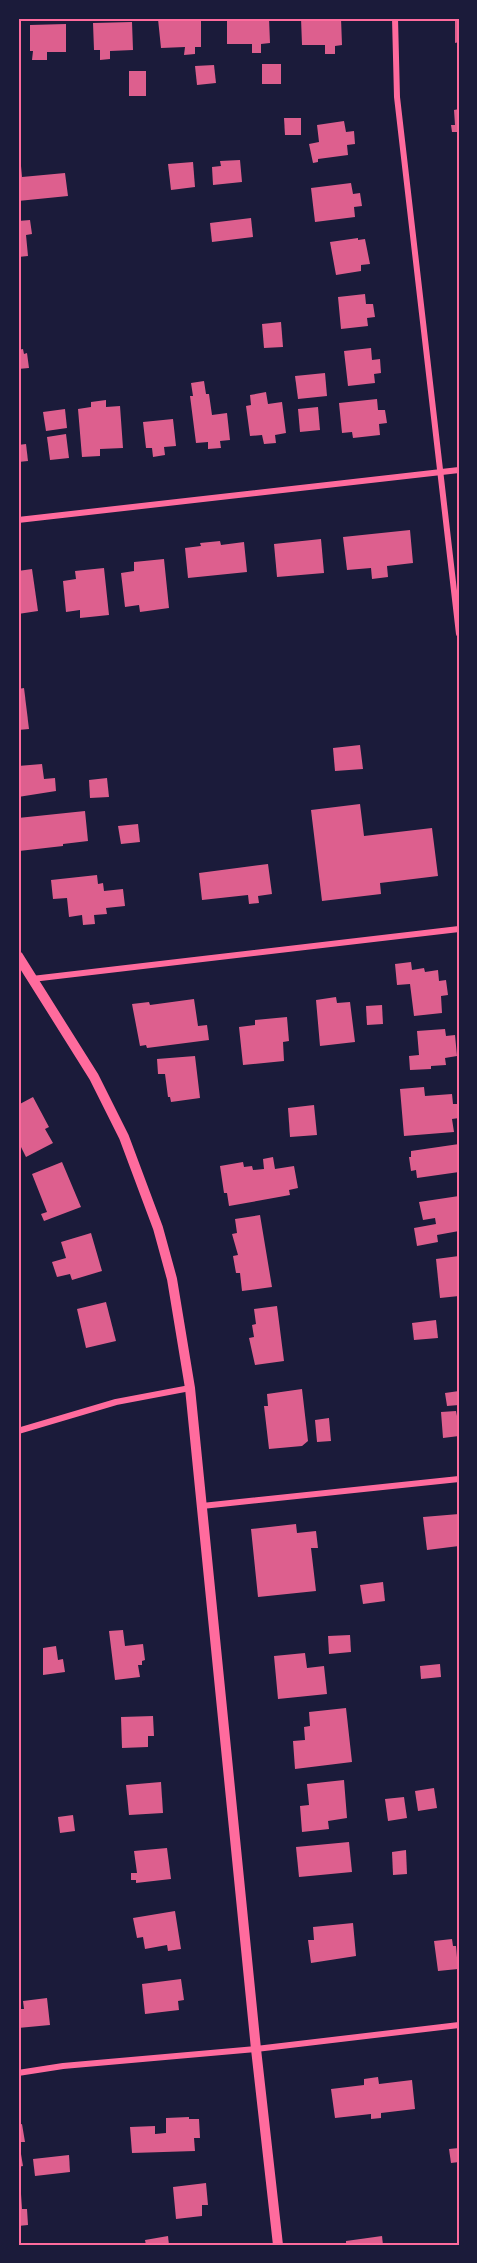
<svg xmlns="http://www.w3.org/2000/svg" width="477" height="2263" viewBox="0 0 477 2263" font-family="Mulish,sans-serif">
<rect width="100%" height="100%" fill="#1b1b3a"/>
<g fill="#dd5f8e">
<path d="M182 18 201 19V47H195V54L184 55 185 47 161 48 158 19Z"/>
<path d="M227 18H269L270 43 261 44V53H252V44H227Z"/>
<path d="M301 18H341L342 45 335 46V54H325V45H302Z"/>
<path d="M455 18H459V42L455 43Z"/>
<path d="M132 22 133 50 110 51V59L100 60V50H94L93 23Z"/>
<path d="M66 24V52H47V60H32L33 51H30V25Z"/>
<rect x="262" y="64" width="19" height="20"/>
<path d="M214 65 216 83 197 85 195 66Z"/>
<rect x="129" y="71" width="17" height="25"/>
<path d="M459 109V138H457V132H452L451 125H455L454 110Z"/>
<path d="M284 118H301V135H285Z"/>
<path d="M344 121 346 132 354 131 355 144 347 145 348 155 318 159V162L313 163 309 144 319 142 317 125Z"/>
<path d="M240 160 242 182 213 185 212 167 221 166 220 161Z"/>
<path d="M193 162 195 187 171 190 168 164Z"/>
<path d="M18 166H21L22 177 65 173 68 196 18 201Z"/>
<path d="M351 183 353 194 360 193 362 206 354 207 355 217 315 222 311 188Z"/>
<path d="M251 218 253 237 212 242 210 223Z"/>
<path d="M30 220 32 234 26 235 28 256 18 257V221Z"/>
<path d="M358 238V240L365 239 370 264 361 265V271L336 275 330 242Z"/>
<path d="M365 294 366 304H373L375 317 367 318 368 326 341 329 338 297Z"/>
<path d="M281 322 283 347 264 348 262 324Z"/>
<path d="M371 348 372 360 380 359 381 373 374 374 375 383 348 386 344 351Z"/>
<path d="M23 349 24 354 27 353 29 368 18 369V350Z"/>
<path d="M325 373 327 396 298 399 295 376Z"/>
<path d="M204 381 206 394H209L212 415 227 413 230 440 220 441 221 448 208 449V442L196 443 190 396H193L191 383Z"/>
<path d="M266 392 268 404 282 402 286 433 275 435 276 443 264 444 262 435 250 436 246 406 251 405 250 395Z"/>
<path d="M377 399 378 410H385L387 423 379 424 380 435 353 438 352 432 342 433 339 403Z"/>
<path d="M106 400V407L120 406 123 448 100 449V456L82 457 78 409 91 407V402Z"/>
<path d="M318 407 320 430 300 432 298 409Z"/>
<path d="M65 409 67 428 46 431 43 412Z"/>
<path d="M173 419 176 446 164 447 165 455 153 457 152 448H146L143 422Z"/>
<path d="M66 434 69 458 50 460 47 437Z"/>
<path d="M26 444 28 461 18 462V445Z"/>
<path d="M410 530 413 563 387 566 388 577 372 579 371 568 347 570 343 537Z"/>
<path d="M321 539 324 573 277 577 274 544Z"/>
<path d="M220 541 221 545 244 542 247 572 188 578 185 548 201 546 200 543Z"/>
<path d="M164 559 169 608 140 612 139 605 125 607 121 573 134 571V562Z"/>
<path d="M104 568 109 615 80 618V610L66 612 63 581 76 579 75 571Z"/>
<path d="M32 569 38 611 18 614V571Z"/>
<path d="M24 688 29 729 18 730V689Z"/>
<path d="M360 745 363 769 335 771 333 748Z"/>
<path d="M42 764 44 779 55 778 56 791 18 797V766Z"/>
<path d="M107 778 109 797 90 798 89 780Z"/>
<path d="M360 804 364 836 432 828 438 876 380 883 381 894 322 901 311 810Z"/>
<path d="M85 811 88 841 63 844V846L19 851 18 818Z"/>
<path d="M138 824 140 842 121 844 118 826Z"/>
<path d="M268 864 272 894 258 896 259 903 249 904 248 895 202 900 199 873Z"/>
<path d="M97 875 98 884 103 883 104 891 123 889 125 906 106 908 107 914 94 915 95 924 83 925 82 915 69 917 67 898 53 899 51 880Z"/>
<path d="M411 962 412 970 424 968 425 972 438 970 439 981 446 980 448 995 441 996 442 1013 414 1016 410 984 397 985 395 964Z"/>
<path d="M336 997 337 1003 350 1002 355 1042 320 1046 316 1000Z"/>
<path d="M194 999 198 1026 207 1025 209 1040 147 1048 146 1045 140 1046 132 1004 149 1002 150 1005Z"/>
<path d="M382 1005 383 1024 367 1025 366 1006Z"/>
<path d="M287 1017 289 1041 283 1042 284 1061 243 1065 239 1027 255 1025V1020Z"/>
<path d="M445 1029 446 1036 455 1035 457 1056 445 1058 446 1065 431 1066V1069L410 1070 409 1056 419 1055 417 1031Z"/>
<path d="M195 1056 200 1098 171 1102 170 1097H168L165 1074H158L157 1059Z"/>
<path d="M424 1087 425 1096 452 1094 453 1104H459V1118L452 1119 454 1132 404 1136 400 1089Z"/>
<path d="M33 1097 49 1127 45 1129 53 1143 26 1157 18 1141V1105Z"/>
<path d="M314 1105 317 1135 290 1137 288 1108Z"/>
<path d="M459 1144V1172L417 1178 416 1170 411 1171 409 1157H411V1151Z"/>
<path d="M273 1157 275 1169 294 1166 298 1188 289 1190 290 1195 229 1206 227 1193H224L220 1166 243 1162 244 1167 252 1166 253 1170 264 1169 263 1159Z"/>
<path d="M62 1162 81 1207 44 1221 41 1214 47 1212 32 1174Z"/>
<path d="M459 1196V1231L437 1235 438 1242 417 1246 414 1228 436 1224 435 1218 423 1220 419 1202Z"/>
<path d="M260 1215 272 1287 242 1291 240 1273H236L233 1256 238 1255 232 1234 237 1233 235 1219Z"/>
<path d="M91 1233 102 1271 72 1280 70 1274 57 1277 52 1262 66 1258 61 1242Z"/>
<path d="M459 1256V1296L440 1298 436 1259Z"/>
<path d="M106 1302 116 1341 86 1348 77 1309Z"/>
<path d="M277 1306 284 1361 255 1365 249 1338 254 1337 252 1325 256 1324 254 1309Z"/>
<path d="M436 1320 438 1338 414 1340 412 1323Z"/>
<path d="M302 1389 308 1441 302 1446 269 1449 264 1406H268L267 1394Z"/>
<path d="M459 1391V1405L447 1406 445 1393Z"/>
<path d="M456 1411 457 1416H459V1436L443 1438 441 1412Z"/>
<path d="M329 1418 331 1441 317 1442 315 1420Z"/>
<path d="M459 1514V1546L427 1550 423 1517Z"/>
<path d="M296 1524 297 1533 316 1531 318 1548H311L316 1591 258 1597 251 1529Z"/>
<path d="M383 1582 385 1601 363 1604 360 1585Z"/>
<path d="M123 1630 125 1646 143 1644 145 1660 142 1661V1665H138L140 1677 115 1680 109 1631Z"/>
<path d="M350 1635 351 1652 329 1654 328 1636Z"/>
<path d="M56 1646 58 1660 63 1659 65 1672 43 1675V1648Z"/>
<path d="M305 1653 307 1668 324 1666 327 1694 278 1699 274 1656Z"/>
<path d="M440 1664 441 1677 421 1679 420 1666Z"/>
<path d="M346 1708 352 1762 295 1769 293 1741 305 1740 304 1727 310 1726 309 1712Z"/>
<path d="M153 1716 154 1736H148V1747L122 1748 121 1717Z"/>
<path d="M344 1780 347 1818 328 1821 329 1829 302 1832 300 1806 309 1805 307 1784Z"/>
<path d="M161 1782 163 1813 129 1815 126 1785Z"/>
<path d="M434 1788 437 1808 418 1811 415 1791Z"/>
<path d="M404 1797 407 1818 388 1821 385 1799Z"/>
<path d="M73 1815 75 1831 60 1833 58 1817Z"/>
<path d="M349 1842 352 1872 299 1877 296 1847Z"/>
<path d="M167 1848 171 1879 136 1883V1880H131V1873H137L134 1851Z"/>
<path d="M406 1850 407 1874 393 1875 392 1852Z"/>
<path d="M175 1911 181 1949 168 1951 167 1945 145 1949 143 1937 137 1938 133 1918Z"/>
<path d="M353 1923 356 1956 311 1963 308 1940H314L313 1927Z"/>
<path d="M452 1939 453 1946H456L458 1969 438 1971 434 1941Z"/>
<path d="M181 1979 184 2000 178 2001 179 2010 145 2014 142 1984Z"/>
<path d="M47 1998 50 2025 18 2028V2009H24L23 2001Z"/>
<path d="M378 2077 379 2084 412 2080 415 2109 381 2113V2118L371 2119V2114L335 2118 331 2089 364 2085V2079Z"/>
<path d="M189 2117V2119H199L200 2138H194L195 2151 132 2153 130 2127 155 2126V2134L166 2133V2118Z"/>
<path d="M22 2124 25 2142H19L23 2166 18 2167V2125Z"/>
<path d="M459 2148V2162L451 2163 449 2149Z"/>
<path d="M69 2155 70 2172 35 2176 33 2159Z"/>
<path d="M206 2183 208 2205H202V2216L176 2219 173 2187Z"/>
<path d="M18 2194H21L22 2209H27L28 2225 18 2226Z"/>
<path d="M168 2236 169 2245H146L145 2240Z"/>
<path d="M382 2236 383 2245H346V2241Z"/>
</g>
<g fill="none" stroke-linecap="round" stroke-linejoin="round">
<g stroke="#ff6b9d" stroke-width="6">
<path d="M395 18 397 97 459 634"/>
<path d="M18 520 459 470"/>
<path d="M32 979 459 929"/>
<path d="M18 1431 116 1402 190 1388"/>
<path d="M202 1506 459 1479"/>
<path d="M18 2073 63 2066 256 2049 459 2025"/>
</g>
<path stroke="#ff6b9d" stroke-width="10" d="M18 956 94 1077 124 1137 158 1228 172 1279 190 1388 256 2049 278 2245"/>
</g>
<rect width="477" height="2263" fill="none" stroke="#1b1b3a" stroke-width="39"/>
<rect x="20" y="20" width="438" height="2224" fill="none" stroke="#ff6b9d" stroke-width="2"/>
</svg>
